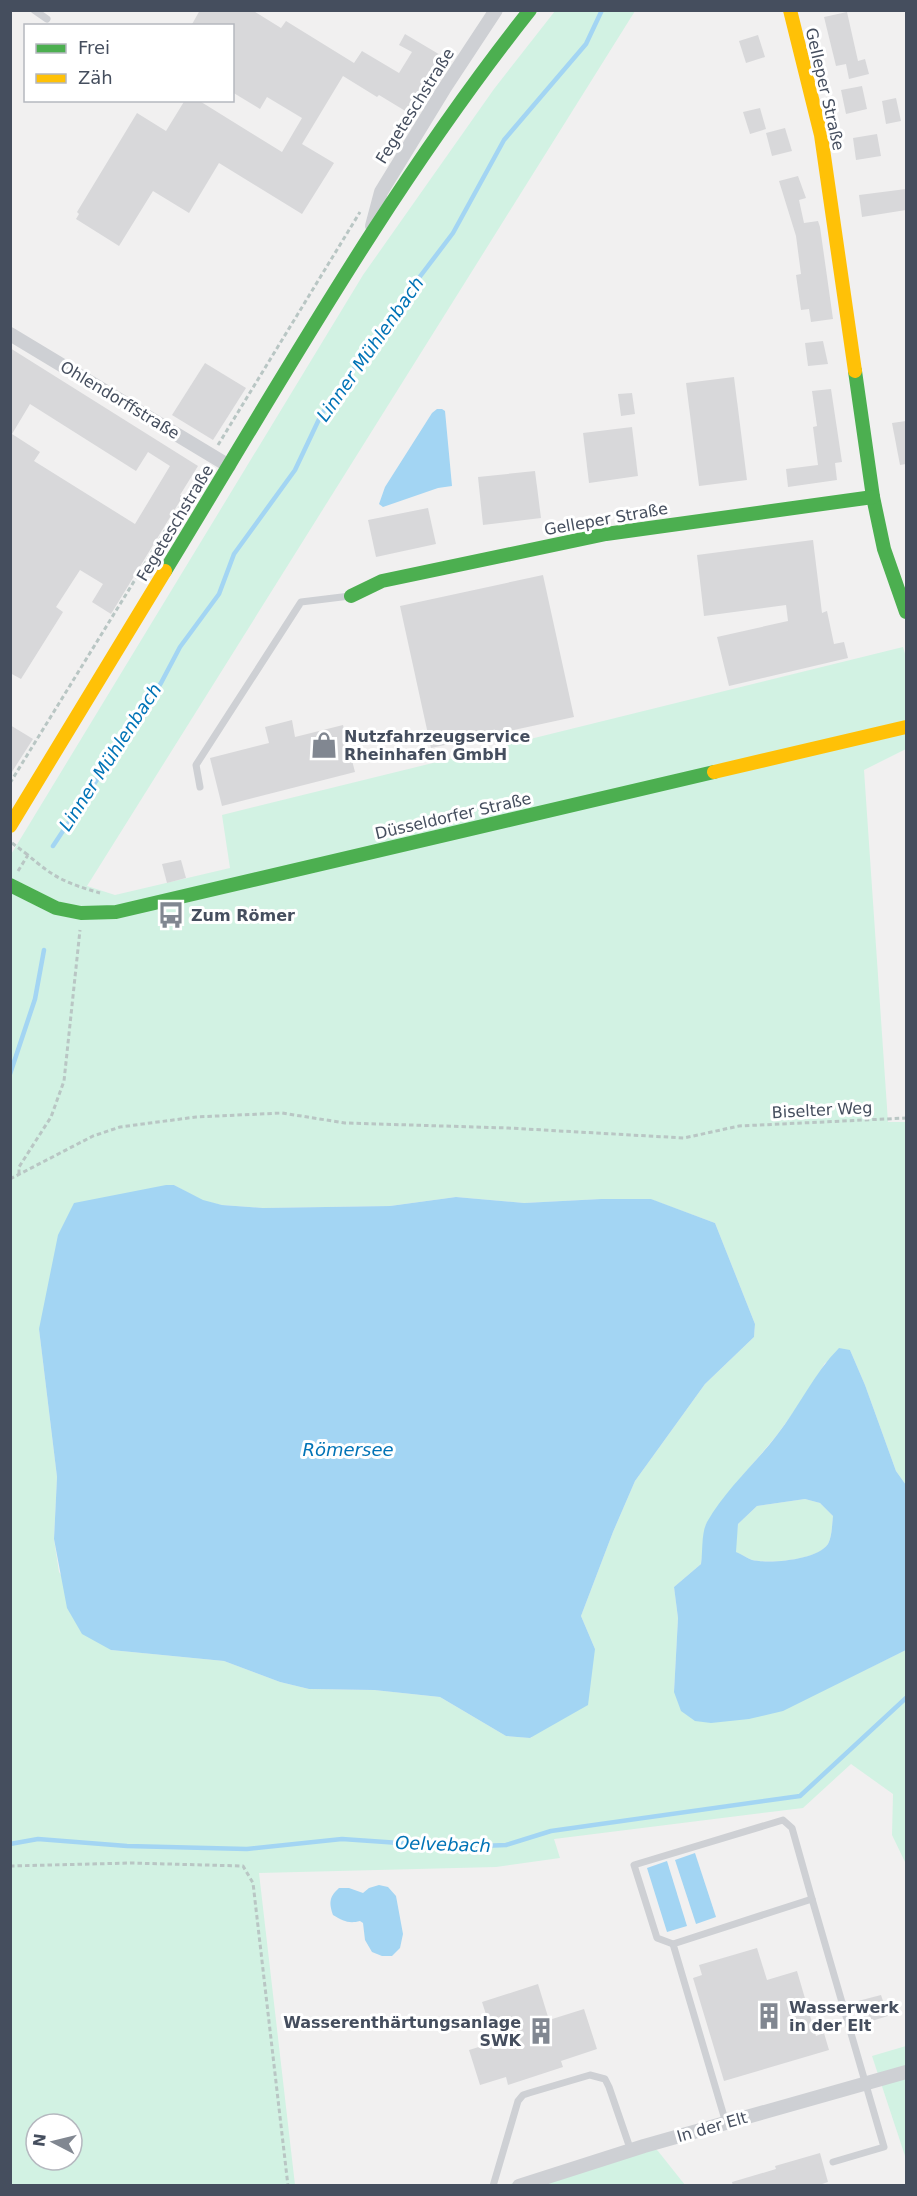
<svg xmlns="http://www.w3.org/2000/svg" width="917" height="2196" viewBox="0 0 917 2196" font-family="'DejaVu Sans',sans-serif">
<rect width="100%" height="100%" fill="#f1f0f0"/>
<g fill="#d2f2e3" fill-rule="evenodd">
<path d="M555 11H635L87 886 115 895 230 868 222 815 903 647 906 657V749L864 770 888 1122H906V1485L896 1471 865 1385 850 1350 825 1363 805 1396 777 1435 734 1486 706 1524 701 1564 674 1587 678 1618 674 1692 840 1682 906 1650V1864L892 1835 893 1794 851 1764 803 1808 554 1839 560 1858 496 1867 259 1873 295 2185H11L10 856 363 275 494 89ZM167 1185H174L203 1201 222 1205 263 1208 390 1206 456 1197 524 1203 601 1199H650L715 1223 755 1324 754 1337 705 1384 635 1481 613 1532 581 1616 595 1649 531 1738 506 1736 440 1697 374 1690 309 1689 280 1682 224 1661 111 1650 59 1572 54 1539 57 1477 39 1329ZM36 2124H72V2160H36Z"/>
<path d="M805 1499 820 1503 833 1516C832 1524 832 1537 828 1544 818 1560 770 1564 752 1560 747 1558 741 1554 735 1552L738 1524 757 1506Z"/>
<path d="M906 2046V2159L872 2056Z"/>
<path d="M646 2141 658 2151 685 2185 504 2186Z"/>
</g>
<g fill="#a3d5f3" fill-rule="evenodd">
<path d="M437 409H442L445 411 452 486 438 488 383 507 379 504 385 487 432 413Z"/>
<path d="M166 1185H174L203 1200 222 1205 263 1208 390 1206 456 1197 524 1203 601 1199H651L715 1223 755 1324 754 1337 705 1384 635 1481 613 1532 581 1616 595 1649 588 1705 530 1738 506 1736 440 1697 374 1690 309 1689 280 1682 224 1661 111 1650 82 1634 67 1608 54 1539 57 1477 39 1329 58 1235 74 1203Z"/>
<path d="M839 1348 850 1350 865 1385 896 1471 906 1485V1650L783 1711 749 1719 711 1723 695 1721 681 1711 674 1692 678 1618 674 1587 701 1564C703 1552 701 1533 707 1522 725 1490 755 1464 777 1435 799 1407 814 1373 839 1348ZM805 1499 820 1503 833 1516C832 1524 832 1537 828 1544 817 1560 770 1564 752 1560 747 1558 741 1554 736 1552L738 1524 757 1506Z"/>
<path d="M695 1853 716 1917 696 1924 675 1860Z"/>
<path d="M667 1861 687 1926 667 1932 647 1868Z"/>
<path d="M379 1885 388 1887 396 1896 403 1934 400 1948 392 1956H382L372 1952 365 1940 363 1923 360 1921C349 1924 343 1921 333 1915 329 1903 329 1897 339 1888H349L363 1893 369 1888Z"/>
</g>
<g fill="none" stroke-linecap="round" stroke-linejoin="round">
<g stroke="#a3d5f3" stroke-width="4.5">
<path d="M53 846 161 683 180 647 219 594 234 554 295 470 321 415 409 291 453 233 504 140 586 44 602 10"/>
<path d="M10 1074 35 999 44 950"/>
<path d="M10 1844 38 1839 127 1846 247 1849 342 1839 457 1847 506 1845 551 1831 800 1796 906 1698"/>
</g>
</g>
<g fill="#d8d8da" fill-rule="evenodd">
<path d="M200 10H252L281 28 286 21 354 63 362 51 399 73 412 52 399 45 405 34 442 56 407 112 379 95 377 97 343 76 302 144 334 163 302 214 219 163 189 213 153 191 119 246 76 219 79 214 77 212 137 113 166 131 185 100H198L282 152 302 118 267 97 260 109 232 92V26H191Z"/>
<path d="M847 12 858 61 865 59 869 74 849 79 846 64 836 66 824 17Z"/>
<path d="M758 35 765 57 746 63 739 41Z"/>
<path d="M862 86 867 109 846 114 841 90Z"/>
<path d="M896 98 901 121 886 124 882 101Z"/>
<path d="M760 108 766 129 750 134 743 112Z"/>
<path d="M785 128 792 151 772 156 766 133Z"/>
<path d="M877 134 881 156 856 160 853 138Z"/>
<path d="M798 176 806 198 799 200 804 223 818 221 820 227 833 319 811 322 809 309 801 310 796 275 801 274 796 236 779 181Z"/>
<path d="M906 189V210L862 217 859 195Z"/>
<path d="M823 341 828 364 808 366 805 343Z"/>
<path d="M10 348 198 466 180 495 183 496 111 614 92 602 103 584 80 570 56 607 63 612 21 679 10 673ZM30 404 136 471 148 452 170 466 135 524 34 461 40 452 12 434Z"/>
<path d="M205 363 246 388 213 440 172 415Z"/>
<path d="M734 377 747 480 699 486 686 383Z"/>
<path d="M831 389 842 462 835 463 837 480 788 487 786 469 818 465 813 427 817 426 812 391Z"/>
<path d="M632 393 635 414 621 416 618 394Z"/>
<path d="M906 421V464L900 465 892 423Z"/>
<path d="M632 427 638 476 589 483 583 433Z"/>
<path d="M535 471 541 518 483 525 478 477Z"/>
<path d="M428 508 436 544 376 557 368 520Z"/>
<path d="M813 540 822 613 827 611 834 644 844 642 848 658 729 686 717 637 788 621 786 605 704 616 697 555Z"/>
<path d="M543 575 574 717 431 748 400 606Z"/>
<path d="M292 720 295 737 343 725 355 772 222 806 210 758 269 743 265 727Z"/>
<path d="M10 725 33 739 10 775Z"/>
<path d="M181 860 186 878 167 883 162 864Z"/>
<path d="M757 1948 767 1980 797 1971 816 2036 824 2033 829 2050 724 2081 693 1978 702 1975 699 1965Z"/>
<path d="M538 1984 549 2020 584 2009 597 2049 561 2061 563 2067 508 2085 506 2077 480 2085 469 2050 495 2042 482 2002Z"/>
<path d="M881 1995 888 2016 865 2023 858 2001Z"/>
<path d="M820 2153 828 2182 816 2186H733L732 2182 776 2169 775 2166Z"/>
</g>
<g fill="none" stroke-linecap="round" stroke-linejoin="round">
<g stroke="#b9c6c4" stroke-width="3" stroke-dasharray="4.5 3" stroke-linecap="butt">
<path d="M218 445 360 212"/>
<path d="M10 783 205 466"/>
<path d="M12 843 28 855"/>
<path d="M18 871 28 855C54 878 66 883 100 893"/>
<path d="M19 1174V1167L51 1117 64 1081 80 930"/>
<path d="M10 1179 93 1136 120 1127 196 1117 282 1113 345 1123 508 1128 684 1138 739 1126 906 1118"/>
<path d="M10 1866 130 1863 243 1866 253 1883 288 2186"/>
</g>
<g stroke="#ced0d4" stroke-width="7">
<path d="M34 10 47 19"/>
<path d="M200 787 196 765 301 602 350 596"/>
<path d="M673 1944 657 1938 634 1865 783 1820 792 1828 812 1899"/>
<path d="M726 2123 673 1944 812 1899 884 2147 833 2162"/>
<path d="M493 2186 518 2101 523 2095 529 2093 590 2075 605 2079 609 2087 631 2151"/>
</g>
<g stroke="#ced0d4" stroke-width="14">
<path d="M372 226 381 192 444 89 496 10"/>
<path d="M10 334 229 466"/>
<path d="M519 2186 644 2146 906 2072"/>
</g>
<g stroke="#4caf50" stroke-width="14">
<path d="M855 371 873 497 884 549 906 612"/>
<path d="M165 571C281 381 391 185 530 10"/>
<path d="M351 596 382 581 606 534 873 497"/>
<path d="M10 885 56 908 81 913 116 912 714 772"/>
</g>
<g stroke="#ffc107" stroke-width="14">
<path d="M790 10 821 135 855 371"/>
<path d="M714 772 906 727"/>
<path d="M10 826 165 571"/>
</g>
</g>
<defs>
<symbol id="shop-bare" viewBox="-9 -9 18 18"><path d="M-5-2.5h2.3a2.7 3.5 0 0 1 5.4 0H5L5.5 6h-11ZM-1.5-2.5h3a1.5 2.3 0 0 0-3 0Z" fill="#818791" stroke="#fff" stroke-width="2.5" paint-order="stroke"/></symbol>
<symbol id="bus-bare" viewBox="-9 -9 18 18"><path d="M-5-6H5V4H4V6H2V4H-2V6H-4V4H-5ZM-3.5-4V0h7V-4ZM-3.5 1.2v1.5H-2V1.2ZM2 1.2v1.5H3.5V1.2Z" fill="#818791" stroke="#fff" stroke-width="2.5" paint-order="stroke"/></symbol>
<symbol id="building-bare" viewBox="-9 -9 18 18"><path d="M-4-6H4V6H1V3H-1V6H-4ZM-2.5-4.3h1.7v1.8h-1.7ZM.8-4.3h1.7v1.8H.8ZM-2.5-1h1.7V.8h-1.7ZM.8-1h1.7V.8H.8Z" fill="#818791" stroke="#fff" stroke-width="2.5" paint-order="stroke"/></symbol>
</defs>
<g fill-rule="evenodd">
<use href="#shop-bare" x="305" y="726" width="38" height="38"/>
<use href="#bus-bare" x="152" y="896" width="38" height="38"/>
<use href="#building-bare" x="750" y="1997" width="38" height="38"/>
<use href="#building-bare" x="522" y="2012" width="38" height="38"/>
</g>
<g text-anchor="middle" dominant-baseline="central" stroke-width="6" stroke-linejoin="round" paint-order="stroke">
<g font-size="16" fill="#454e5e" stroke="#fff">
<text transform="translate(825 89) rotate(77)">Gelleper Straße</text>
<text transform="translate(415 106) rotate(-58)">Fegeteschstraße</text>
<text transform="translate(120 400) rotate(31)">Ohlendorffstraße</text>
<text transform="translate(606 519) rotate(-10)">Gelleper Straße</text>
<text transform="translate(175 523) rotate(-59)">Fegeteschstraße</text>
<text transform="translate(453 816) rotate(-13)">Düsseldorfer Straße</text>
<text transform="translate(822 1110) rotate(-3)">Biselter Weg</text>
<text transform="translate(712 2127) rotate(-16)">In der Elt</text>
</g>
<g font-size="16" font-weight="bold" fill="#454e5e" stroke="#fff" text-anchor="start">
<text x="344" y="736">Nutzfahrzeugservice<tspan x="344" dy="18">Rheinhafen GmbH</tspan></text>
<text x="191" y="915">Zum Römer</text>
<text x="789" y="2007">Wasserwerk<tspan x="789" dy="18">in der Elt</tspan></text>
<text x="521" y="2022" text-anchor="end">Wasserenthärtungsanlage<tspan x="521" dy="18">SWK</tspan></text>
</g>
<g font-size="18" font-style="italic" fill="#0073b6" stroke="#fff">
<text transform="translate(370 349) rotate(-55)">Linner Mühlenbach</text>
<text transform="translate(110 757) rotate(-57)">Linner Mühlenbach</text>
<text x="348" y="1449">Römersee</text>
<text transform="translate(443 1844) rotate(2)">Oelvebach</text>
</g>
</g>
<rect width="917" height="2196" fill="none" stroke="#454e5e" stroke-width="24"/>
<rect x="24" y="24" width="210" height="78" fill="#ffffff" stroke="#b5b8bf" stroke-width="1.5"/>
<rect x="36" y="44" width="30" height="9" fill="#4caf50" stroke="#b5b8bf" stroke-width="1.5"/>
<text x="78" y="54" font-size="18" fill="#454e5e">Frei</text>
<rect x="36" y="74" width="30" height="9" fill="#ffc107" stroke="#b5b8bf" stroke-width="1.5"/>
<text x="78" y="84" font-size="18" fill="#454e5e">Zäh</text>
<g transform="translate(54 2142) rotate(277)"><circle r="28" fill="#ffffff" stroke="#b5b8bf" stroke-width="1.5"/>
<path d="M0-4.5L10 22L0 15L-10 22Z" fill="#818791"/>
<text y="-9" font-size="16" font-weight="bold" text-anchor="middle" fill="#454e5e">N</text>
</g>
</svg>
